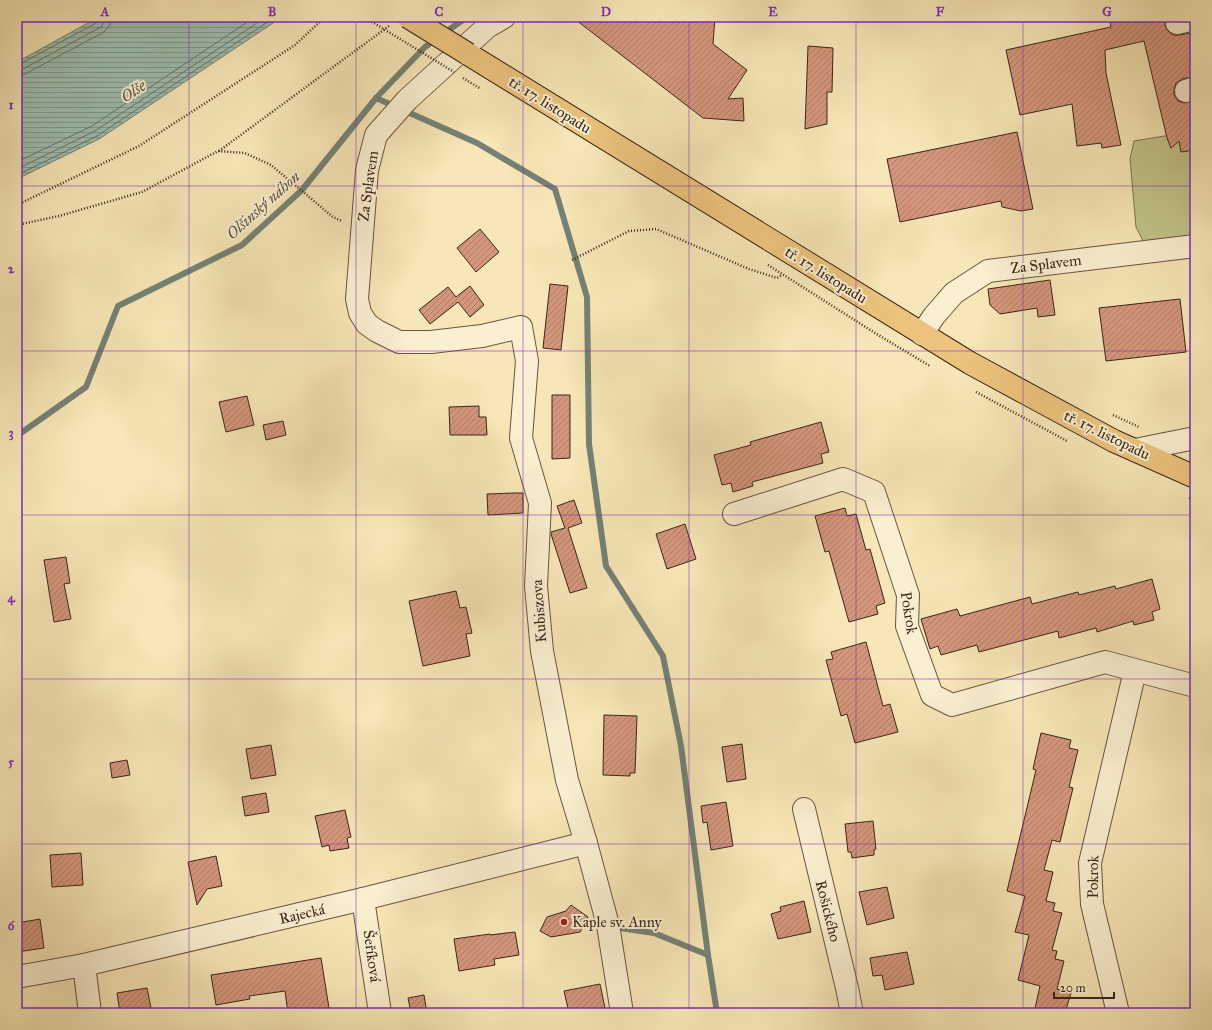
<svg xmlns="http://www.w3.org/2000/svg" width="1212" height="1030" viewBox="0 0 1212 1030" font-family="'IM FELL Great Primer',serif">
<defs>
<pattern id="water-rules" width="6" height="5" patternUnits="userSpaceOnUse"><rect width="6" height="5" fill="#9dbfb2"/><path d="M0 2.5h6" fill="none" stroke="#819b90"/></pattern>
<pattern id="building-hatch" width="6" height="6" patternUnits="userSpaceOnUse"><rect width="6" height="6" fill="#d5977b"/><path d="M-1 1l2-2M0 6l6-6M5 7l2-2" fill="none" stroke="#ae7b64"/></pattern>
</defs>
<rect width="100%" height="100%" fill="#f7e6b7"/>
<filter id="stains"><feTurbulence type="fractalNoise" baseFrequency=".005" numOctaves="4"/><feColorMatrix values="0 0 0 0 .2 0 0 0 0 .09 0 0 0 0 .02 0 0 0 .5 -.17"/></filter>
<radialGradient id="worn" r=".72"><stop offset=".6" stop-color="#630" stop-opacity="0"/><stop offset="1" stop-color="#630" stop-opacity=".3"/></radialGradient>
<path fill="#c2c38a" stroke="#7e7452" d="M1195 131V237L1144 243 1136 227 1130 159 1134 141Z"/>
<path fill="url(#water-rules)" stroke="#758175" d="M99 17H282L99 139 17 179V62Z"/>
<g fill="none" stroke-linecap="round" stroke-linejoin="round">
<g stroke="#6b7266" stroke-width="1">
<path d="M17 65 20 64 98 22 100 17"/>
<path d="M17 70 23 69 101 27 104 22 105 17"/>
<path d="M17 76 25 74 104 32 110 25 111 17"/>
<path d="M17 162 92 126 255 17"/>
<path d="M17 169 95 131 266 17"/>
<path d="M17 175 97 136 275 17"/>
</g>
<g stroke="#758175" stroke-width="6">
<path d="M443 34 467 17"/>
<path d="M376 98 477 143 555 189 587 297 589 444 606 566 663 656 681 746 708 955 717 1013"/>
<path d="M17 433H21L86 387 118 306 242 245 302 190 376 98 425 47 436 39"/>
<path d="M613 927 654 933 708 955"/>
</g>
</g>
<g fill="url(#building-hatch)" stroke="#392519">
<path d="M572 17H715L713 44 747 70 728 99 743 98 744 121 703 118Z"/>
<path d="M1109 17H1166L1165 26 1168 31 1173 35H1180L1195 32V76L1182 79 1176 83 1174 89V95L1178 101 1184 103 1195 101V150L1181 152 1179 141 1171 148 1167 138 1144 41 1105 50 1106 73 1121 145 1102 148 1101 143 1077 146 1072 104 1020 115 1006 50 1111 27Z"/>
<path d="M808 46 833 48 832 92H827V124L805 129Z"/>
<path d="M1017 132 1033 209 1021 211 1002 207 1001 201 900 222 887 159Z"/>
<path d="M480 229 499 252 476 272 457 248Z"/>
<path d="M1050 280 1055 315 1038 317 1037 308 1000 314 990 305 988 289Z"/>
<path d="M550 284 568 286 561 350 543 348Z"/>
<path d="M470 286 484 305 470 317 458 302 430 324 419 310 448 287 456 297Z"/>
<path d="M1180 299 1186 352 1106 361 1099 308Z"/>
<path d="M552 395H570V458L552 459Z"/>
<path d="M247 396 254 425 226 432 219 402Z"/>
<path d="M479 406V417H486L487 435H450L449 407Z"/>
<path d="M283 421 286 435 266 440 263 425Z"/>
<path d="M821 422 829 452 821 454 823 463 752 482 753 486 733 492 731 483 722 485 714 455 751 445 750 442Z"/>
<path d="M514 493H523V513L488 515 487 494Z"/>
<path d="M574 500 582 523 568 528 587 588 570 593 551 534V532L565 528 557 506Z"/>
<path d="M845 508 847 516 856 514 866 550 870 549 885 603 876 606 878 614 849 622 829 551 825 552 815 516Z"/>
<path d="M685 524 696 559 667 569 656 534Z"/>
<path d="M66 557 70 583 64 584 71 619 54 622 44 560Z"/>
<path d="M1152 579 1160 609 1152 612 1154 620 1134 625 1133 621 1097 632 1096 628 1059 638 1058 631 979 652 977 645 941 655 938 646 930 649 921 619 957 609 960 616 1030 597 1032 604 1078 592 1079 595 1115 586 1116 589Z"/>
<path d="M456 591 460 608 466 607 472 633 466 634 470 656 423 666 409 601Z"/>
<path d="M866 642 883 706 890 704 898 732 855 743 847 714 841 716 826 660 833 659 831 652Z"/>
<path d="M604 715 637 716 635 773H630V776L603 775Z"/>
<path d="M1041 733 1071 740 1069 748 1078 750 1069 787 1073 788 1060 842 1052 840 1044 870 1053 872 1046 901 1055 903 1053 911 1062 913 1052 950 1057 951 1055 959 1064 961 1057 989 1071 993 1065 1013H1034L1040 986 1018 980 1029 935 1015 932 1025 896 1007 891 1036 770 1033 769Z"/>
<path d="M742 744 746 779 727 782 722 747Z"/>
<path d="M271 745 276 775 251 779 246 749Z"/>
<path d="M127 760 130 775 112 778 110 763Z"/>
<path d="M266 793 269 812 245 816 242 797Z"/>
<path d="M726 802 733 846 711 850 707 822 703 823 701 806Z"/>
<path d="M345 810 351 837 347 838 349 848 330 851 329 845 322 847 315 816Z"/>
<path d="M873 821 876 849 874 850V855L852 858 851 852H848L845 824Z"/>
<path d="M81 853 83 885 52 887 50 855Z"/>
<path d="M216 856 222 886 207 889 197 905 188 862Z"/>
<path d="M887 887 894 918 867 925 859 892Z"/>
<path d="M804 901 811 932 778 939 771 914 781 911 780 907Z"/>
<path d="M571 905 588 917 580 932 551 937 540 931 547 917 566 911Z"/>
<path d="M40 919 44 948 17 952V923Z"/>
<path d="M515 932 519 955 494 959 495 965 459 971 454 939 490 934V935Z"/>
<path d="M907 952 914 984 885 990 882 975 873 976 870 958Z"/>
<path d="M321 958 329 1008 298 1013H288L285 991 249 996 250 999 216 1005 211 975Z"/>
<path d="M600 984 606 1013H569L564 991Z"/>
<path d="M147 988 152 1013H120L117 993Z"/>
<path d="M424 995 427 1013H411L408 998Z"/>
</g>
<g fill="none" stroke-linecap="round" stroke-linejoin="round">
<defs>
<g id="minor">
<path d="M504 17 487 27 407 100 376 135 367 170 357 299 360 313 367 324 377 331 399 342H431L482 336 521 327 527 361 521 438 540 503 536 586 542 651 567 780 586 843 608 925 622 1013"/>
<path d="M1177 23 1195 19"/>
<path d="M1186 91 1195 88"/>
<path d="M922 334 934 316 954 293 988 271 1195 246"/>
<path d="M1135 450 1195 438"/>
<path d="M734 514 843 479 874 492 908 595 907 626 932 695 952 705 1105 662 1195 686"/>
<path d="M804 809 847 988 852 1013"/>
<path d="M363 899 380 1013"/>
<path d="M84 965 90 1013"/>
<path d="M17 977 84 965 363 899 586 843"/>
<path d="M1118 1013 1092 904 1090 863 1135 671"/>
</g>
<path id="major" d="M468 54 970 363 1114 441 1195 477"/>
</defs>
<use href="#minor" stroke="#685540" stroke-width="24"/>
<use href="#major" stroke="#392519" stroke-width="24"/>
<g stroke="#392519" stroke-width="2.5" stroke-dasharray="1 2" stroke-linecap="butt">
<path d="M463 78 481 89"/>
<path d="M219 151 389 26"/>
<path d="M17 205 139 146 295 45 325 17"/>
<path d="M17 225 59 216 142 192 218 151 245 153 271 165 333 217 342 221"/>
<path d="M572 260 629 231 656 229 749 269 777 278 782 275"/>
<path d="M768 265 875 333 930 366"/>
<path d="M976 392 1067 441"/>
<path d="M1113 415 1139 427"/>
<path d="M1189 498 1195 501"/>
</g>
<use href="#minor" stroke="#faefd0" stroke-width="22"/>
<use href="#major" stroke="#ecc37c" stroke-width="22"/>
<defs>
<path id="major-bridge" d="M408 17 468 54"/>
</defs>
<use href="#major-bridge" stroke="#392519" stroke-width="24" stroke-linecap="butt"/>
<path stroke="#392519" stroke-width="2.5" stroke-dasharray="1 2" stroke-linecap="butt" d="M364 17 454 72"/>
<use href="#major-bridge" stroke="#ecc37c" stroke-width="22"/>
</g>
<path fill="none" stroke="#7b2cbf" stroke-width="1" stroke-opacity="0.55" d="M189 17V1013M356 17V1013M523 17V1013M689 17V1013M856 17V1013M1023 17V1013M17 186H1195M17 351H1195M17 515H1195M17 679H1195M17 844H1195"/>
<circle fill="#8f2418" stroke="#faefd0" stroke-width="1.5" cx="564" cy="922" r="4"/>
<g text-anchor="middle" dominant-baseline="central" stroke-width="4" stroke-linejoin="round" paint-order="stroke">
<g font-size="15" fill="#392519" stroke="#faefd0">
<text transform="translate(550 105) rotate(32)">tř. 17. listopadu</text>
<text transform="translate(368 186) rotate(-82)">Za Splavem</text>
<text transform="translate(1046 264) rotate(-7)">Za Splavem</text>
<text transform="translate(826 275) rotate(32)">tř. 17. listopadu</text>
<text transform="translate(1107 435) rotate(26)">tř. 17. listopadu</text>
<text transform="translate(539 611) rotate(-94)">Kubiszova</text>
<text transform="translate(909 613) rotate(81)">Pokrok</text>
<text transform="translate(1093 877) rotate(-89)">Pokrok</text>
<text transform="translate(828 911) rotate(76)">Rošického</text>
<text transform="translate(302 914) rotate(-13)">Rajecká</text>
<text transform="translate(372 956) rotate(82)">Šeříková</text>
</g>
<g font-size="15" fill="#392519" stroke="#faefd0" text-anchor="start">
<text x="572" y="922">Kaple sv. Anny</text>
</g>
<g font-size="16" font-style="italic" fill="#575347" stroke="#faefd0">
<text transform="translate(133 91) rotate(-33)">Olše</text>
<text transform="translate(263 205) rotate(-42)">Olšinský náhon</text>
</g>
</g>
<rect width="1212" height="1030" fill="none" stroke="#f7e6b7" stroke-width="44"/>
<path d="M1054 992v6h60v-6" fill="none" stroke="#392519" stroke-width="2"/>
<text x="1060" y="992" font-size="12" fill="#392519" stroke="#faefd0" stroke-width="3" paint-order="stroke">20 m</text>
<rect x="22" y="22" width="1168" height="986" fill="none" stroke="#7b2cbf" stroke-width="1.5"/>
<g font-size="13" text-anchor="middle" font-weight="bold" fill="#7b2cbf">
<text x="105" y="16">A</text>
<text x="272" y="16">B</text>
<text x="439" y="16">C</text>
<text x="606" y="16">D</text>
<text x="773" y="16">E</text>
<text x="940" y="16">F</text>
<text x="1107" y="16">G</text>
<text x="11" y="109">1</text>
<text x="11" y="273">2</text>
<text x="11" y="437">3</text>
<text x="11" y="602">4</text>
<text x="11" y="766">5</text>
<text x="11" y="930">6</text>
</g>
<rect width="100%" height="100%" filter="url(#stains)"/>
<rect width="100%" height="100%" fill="url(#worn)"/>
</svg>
